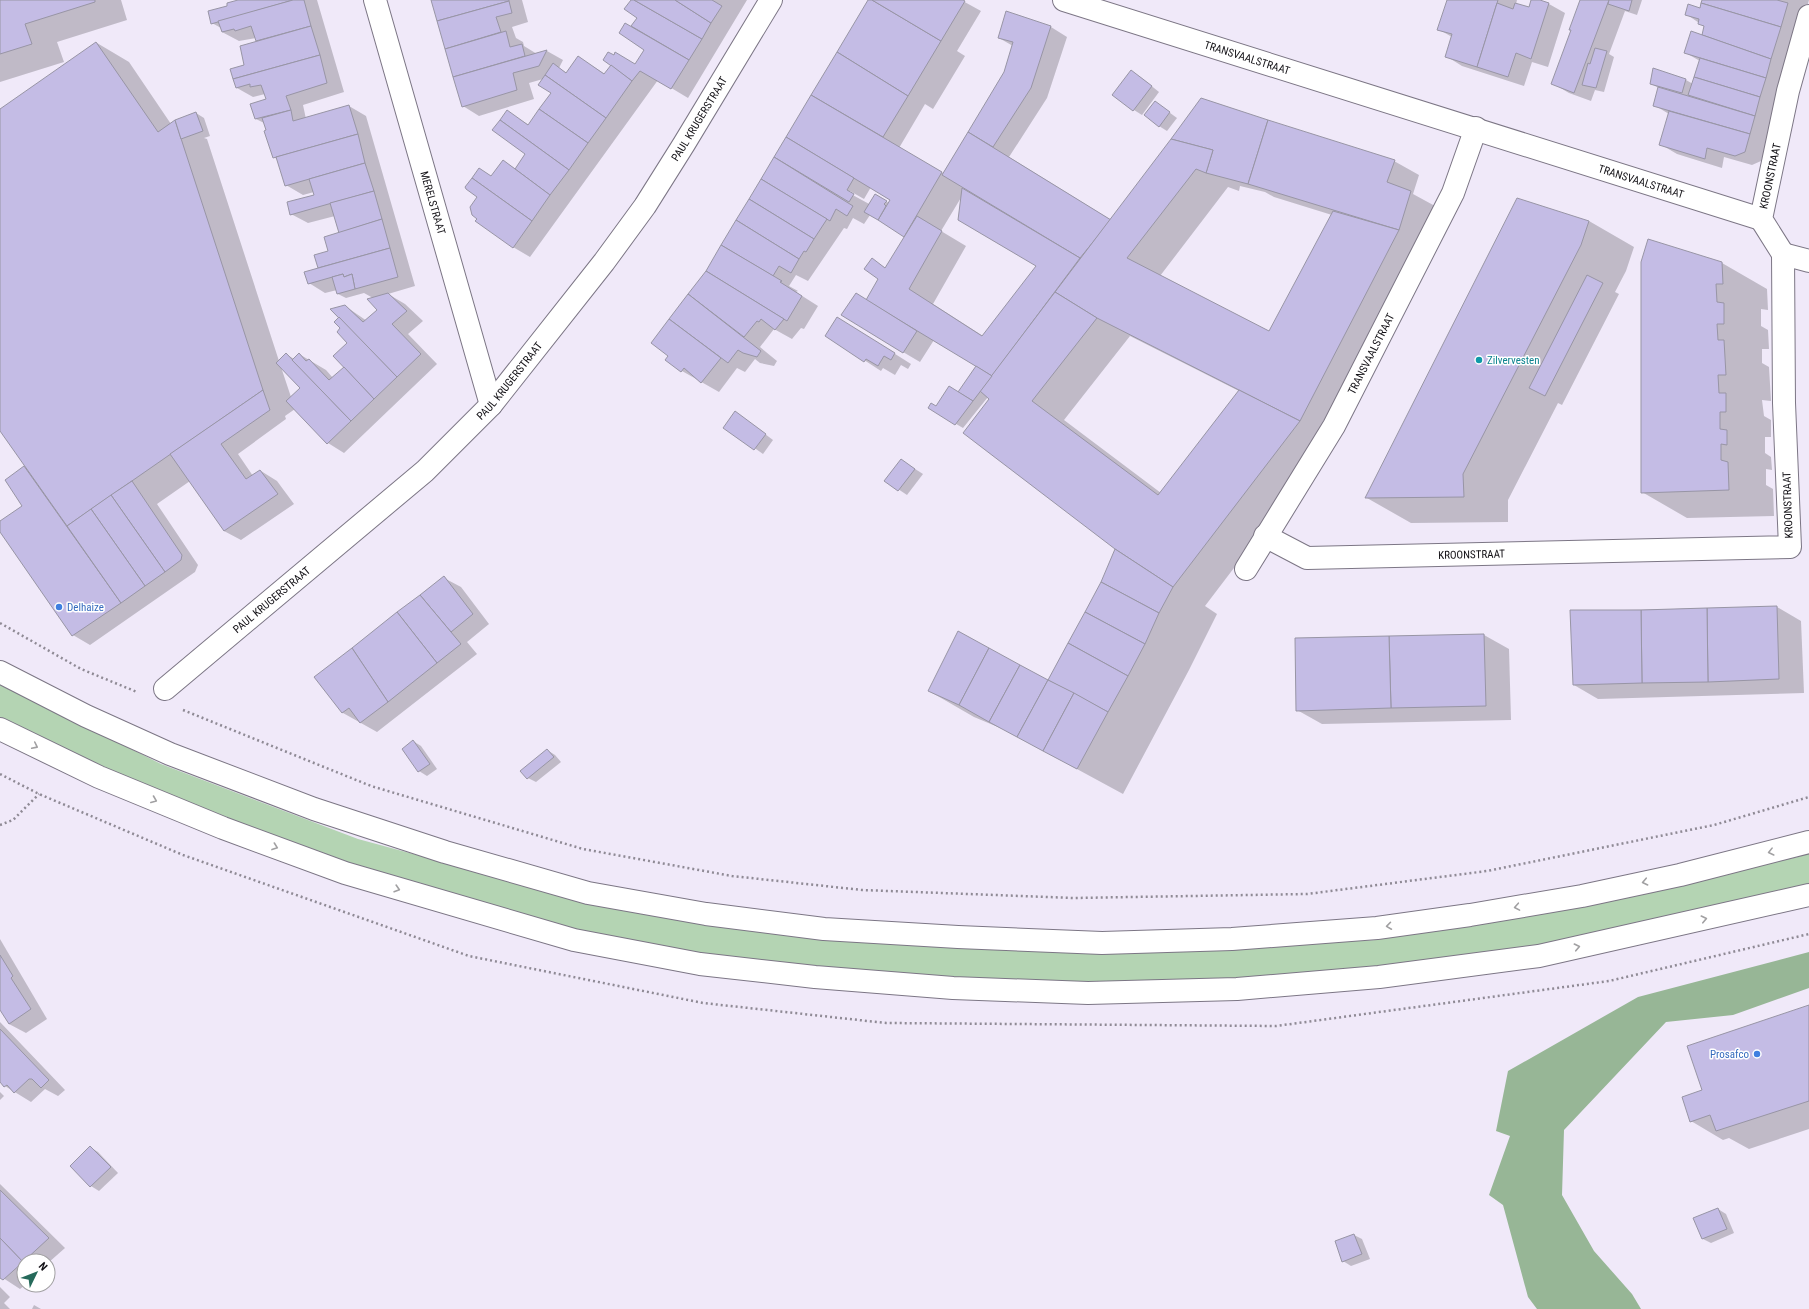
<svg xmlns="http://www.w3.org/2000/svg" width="1809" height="1309" viewBox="0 0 1809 1309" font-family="'Roboto Condensed',sans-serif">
<rect width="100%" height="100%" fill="#f0e9f9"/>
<path fill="#b4d4b3" d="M0 683 161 764 358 839 586 901 1098 952 1376 940 1583 902 1798 857 1809 853V887L1592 937 1378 973 1104 985 818 974 579 935 348 862 152 790 0 717Z"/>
<path fill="#97b696" d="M1809 952V988L1733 1015 1666 1022 1564 1130 1562 1195 1594 1251 1632 1294 1641 1309H1537L1528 1297 1503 1205 1489 1195 1510 1136 1496 1131 1508 1071 1638 997Z"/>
<g fill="#0003" fill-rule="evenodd">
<path d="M0 0H121L127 20 57 42 64 62 0 82Z"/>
<path d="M239 0H317L344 92 303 105 306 119 349 106 366 116 415 286 388 294 405 304 423 321 408 334 437 364 344 453 328 443 295 409 285 416 286 419 238 454 253 476 261 471 277 481 294 504 241 540 224 531 190 481 157 504 198 565 195 572 90 645 73 635 0 530V523L23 506 6 480 26 466 0 429V110L97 43 129 62 171 124 196 113 204 118 210 136 204 138 207 139 279 361 286 354 294 359 299 354 326 370 333 378 345 367 349 343 342 328 341 317 345 306 367 321 378 310 373 298 364 293 346 298 338 294 337 290 325 293 309 283 319 269 315 256 329 252 340 233 335 216 308 223 291 214 315 196 314 192 303 195 286 185 278 160 274 157 266 124 256 119 251 104 267 100 265 94 253 97 237 88 257 41 256 38 239 41 222 32 221 28 212 23 229 7ZM281 367 301 388 291 397Z"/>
<path d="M432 0H522L528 22 512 27 516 38 523 42 524 46 537 54 547 51 563 60 559 68 567 73 578 57 605 74 635 65 646 49 632 27 638 17 632 0H747L688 98 658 80 530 257 513 247 492 177 503 161 516 169 526 154 507 112 529 125 552 93 543 79 529 83 534 99 479 116 463 106Z"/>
<path d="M869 0H961L981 11 957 51 965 56 933 109 925 104 899 148 943 173 968 133 972 135 1005 72 1013 46 999 38 1007 13 1051 27 1067 37 1047 98 1009 157 1111 220 1172 139 1394 161 1419 175 1413 194 1435 206 1332 439 1205 606 1217 614 1189 670 1123 794 1005 730 974 717 929 691 1048 681 1102 583 1116 548 988 397 963 428 929 408 936 407 959 393 982 369 934 340 920 362 903 352 867 300 880 279 872 260 886 268 906 236 870 215 864 224 853 218 847 229 844 228 808 281 796 275 789 286 798 291 796 292 818 306 804 329 801 328 792 339 774 329 760 347 777 361 774 366 760 363 755 359 745 372 737 368 719 392 682 371 670 356 653 342 707 272ZM1240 186 1265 192 1274 197 1332 215 1270 333 1160 276 1228 187 1239 191ZM871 187 891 199 889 203 876 196 871 205 849 193 850 191 864 199ZM962 196 1037 266 983 336 933 304 966 246 941 231ZM1130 336 1239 391 1161 493 1064 420Z"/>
<path d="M1448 0H1517L1516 4 1530 8 1532 0H1537L1549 4 1565 13 1548 67 1532 62 1524 86 1462 66 1446 56 1452 37 1438 29Z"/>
<path d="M1581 0H1642L1637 15 1625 11 1609 54 1614 57 1604 92 1595 90 1591 101 1569 93 1552 83 1572 30Z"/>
<path d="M1703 0H1809L1761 161 1752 165 1724 157 1722 168 1677 154 1660 144 1669 114 1654 105 1659 88 1651 84 1686 80 1693 84 1700 61 1686 53 1702 36 1705 27 1686 14 1700 9Z"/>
<path d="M1139 76 1159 92 1142 115 1134 110Z"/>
<path d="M1155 102 1177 118 1167 131 1159 126Z"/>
<path d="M1589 221 1634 247 1626 271 1615 292 1619 294 1562 405 1558 403 1508 500V522L1411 523 1367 498Z"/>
<path d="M1722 263 1767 289 1768 310 1761 309V326L1768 330 1769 349H1762V363L1769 367 1771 401 1762 400 1764 416 1771 420V437H1765V453L1771 457 1772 470 1766 469V485L1773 489 1774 516 1687 518 1642 492Z"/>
<path d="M854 328 911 364 908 369 901 365 895 375 883 368 881 371 827 336Z"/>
<path d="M736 412 773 440 763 454 725 427Z"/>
<path d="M901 460 923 474 907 495 886 481Z"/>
<path d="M444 578 461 587 489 624 467 642 477 654 377 732 343 713 316 677Z"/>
<path d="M1777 607 1801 621 1804 693 1598 699 1574 685 1572 611Z"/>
<path d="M1484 635 1509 649 1511 720 1322 724 1297 710 1296 639Z"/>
<path d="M413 741 421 746 437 769 427 776 419 771Z"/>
<path d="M547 750 555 755 561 762 536 782 528 778Z"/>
<path d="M0 939 47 1019 26 1033 9 1024 0 1008Z"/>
<path d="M1809 1006V1129L1749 1149 1729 1138 1723 1140 1691 1121 1704 1091Z"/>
<path d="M0 1022 65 1090 58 1096 45 1089 31 1102 5 1086 0 1081Z"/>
<path d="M0 1092 4 1096 0 1100Z"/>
<path d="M90 1147 98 1152 118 1173 99 1191 91 1186 71 1166Z"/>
<path d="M0 1184 65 1248 48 1263V1261H24L25 1285 20 1289 0 1276Z"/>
<path d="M1718 1209 1726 1214 1734 1233 1711 1243 1703 1239 1694 1219Z"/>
<path d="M1354 1235 1362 1239 1370 1259 1351 1266 1343 1261Z"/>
<path d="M0 1287 10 1297 4 1303 10 1309H0Z"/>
<path d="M34 1305 41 1309H32Z"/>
</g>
<g fill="#c4bce5" stroke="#9895a5">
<path d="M0 0H95V2L25 24 32 44 0 54Z"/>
<path d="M238 0H293L211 24 208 11 227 6V3Z"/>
<path d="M293 0H304L311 26 256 41 251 26 235 31 234 29 222 32 218 21Z"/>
<path d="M431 0H509V1L437 21Z"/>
<path d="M631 0H634L702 39 689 60 631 26 637 18 624 9Z"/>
<path d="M634 0H675L711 23 702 39Z"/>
<path d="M675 0H712L722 6 711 23Z"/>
<path d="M868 0H872L941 41 908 96 837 52Z"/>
<path d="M872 0H963L965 1 941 41Z"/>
<path d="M1447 0H1498L1477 67 1445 57 1452 34 1437 30Z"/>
<path d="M1531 0H1540L1549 3 1531 59 1516 53 1508 77 1477 67 1497 3 1513 9 1515 3 1529 7Z"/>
<path d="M1580 0H1609L1574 93 1551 84 1571 30H1569Z"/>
<path d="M1609 0H1632L1629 11 1608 4Z"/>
<path d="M1702 0H1777L1788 3 1781 27 1701 3Z"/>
<path d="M509 1 512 13 496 17 501 32 445 49 437 21Z"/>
<path d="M1701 3 1781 27 1771 59 1702 35 1704 26 1698 24 1699 19 1685 15 1688 4 1700 8Z"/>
<path d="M1006 11 1051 26 1031 88 993 147 968 132 1004 72 1013 42 998 38Z"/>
<path d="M625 23 689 60 671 89 640 71 632 81 603 60 608 52 614 55 615 52 635 64 644 50 619 33Z"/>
<path d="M311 26 320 55 233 79 230 69 244 65 240 46Z"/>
<path d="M506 31 510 47 522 44 525 56 453 77 445 49Z"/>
<path d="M1691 31 1771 59 1766 78 1684 53Z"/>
<path d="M96 42 158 132 175 120 263 390 67 526 0 431V109Z"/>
<path d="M1595 48 1607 51 1596 88 1582 85 1588 63 1590 64Z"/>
<path d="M547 50 539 66 513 73 517 90 462 107 453 77Z"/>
<path d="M837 52 908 96 883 137 811 95Z"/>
<path d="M320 55 327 83 286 96 291 110 255 119 250 104 266 99 261 85 250 87V84L236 88 233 79Z"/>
<path d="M578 56 604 74 611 65 632 81 606 118 545 75 553 63 566 73Z"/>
<path d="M1700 58 1766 78 1760 97 1694 77Z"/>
<path d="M1653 68 1686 79 1682 93 1650 84Z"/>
<path d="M1131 70 1152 86 1133 111 1112 95Z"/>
<path d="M545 75 606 118 588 143 539 109 551 93 538 85Z"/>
<path d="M1694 77 1760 97 1755 116 1688 95Z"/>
<path d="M1658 87 1755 116 1750 134 1653 106Z"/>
<path d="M811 95 942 172 904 237 878 220 890 200 786 137Z"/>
<path d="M1201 98 1268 120 1248 184 1206 173 1213 150 1171 139Z"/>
<path d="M1155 101 1170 112 1159 127 1144 115Z"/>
<path d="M349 105 358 134 273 158 264 131 266 130 262 118 291 110 293 121Z"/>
<path d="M539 109 588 143 569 170 500 120 507 110 528 125Z"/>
<path d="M1669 111 1750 134 1745 152 1735 156 1707 148 1705 159 1659 145Z"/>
<path d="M196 112 203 131 181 139 175 120Z"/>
<path d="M500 120 569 170 550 195 515 169 525 154 492 130Z"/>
<path d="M1268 120 1395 160 1387 182 1411 191 1399 230 1248 184Z"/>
<path d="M968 132 1111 220 1080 258 942 175Z"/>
<path d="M358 134 365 163 285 186 276 157Z"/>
<path d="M786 137 854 178 847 190 854 194 849 202 774 157Z"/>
<path d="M1171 139 1213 150 1206 173 1196 169 1127 258 1269 331 1333 211 1399 230 1300 421 1097 318 1055 292Z"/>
<path d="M774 157 853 206 847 216 836 209 830 221 761 179Z"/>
<path d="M503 160 550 195 532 221 472 178 479 168 491 176Z"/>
<path d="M365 163 374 191 290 215 287 202 314 195 309 179Z"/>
<path d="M472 178 532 221 513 248 475 221 477 219 472 215 470 207 477 197 466 189 465 187Z"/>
<path d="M761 179 827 219 814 239 749 199Z"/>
<path d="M962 188 1080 258 992 376 866 300 878 279 864 269 872 258 885 268 917 216 942 231 909 289 982 336 1036 266 958 220Z"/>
<path d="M374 191 382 219 339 233 330 203Z"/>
<path d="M875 194 887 201 884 204 886 206 878 220 864 212Z"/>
<path d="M1517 198 1589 221 1581 245 1463 474 1464 497 1365 498Z"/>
<path d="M749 199 814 239 806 252 804 251 799 259 736 220Z"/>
<path d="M382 219 390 248 318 268 314 255 328 251 324 237Z"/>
<path d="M736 220 799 259 791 273 779 266 773 276 721 245Z"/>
<path d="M1648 239 1722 262 1723 284H1716L1717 302 1724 303V324H1717L1718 340H1724L1726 375H1718L1719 393H1726V412H1720V429L1727 430V445L1721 444V460L1728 462 1729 490 1641 493V262Z"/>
<path d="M721 245 782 281 780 282 802 296 787 321 706 271Z"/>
<path d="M390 248 398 277 355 289 352 274 344 277 343 274 308 284 304 272Z"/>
<path d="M706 271 784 319 775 330 761 319 759 322 757 321 744 337 688 294Z"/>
<path d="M343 274 344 277 352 274 355 289 337 294 332 277Z"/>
<path d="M1587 275 1603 283 1545 396 1529 388Z"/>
<path d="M1055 292 1097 318 1032 401 1158 495 1239 390 1300 421 1173 587 1115 549 963 433 989 399 980 391Z"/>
<path d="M388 293 407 311 392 324 421 354 397 377 330 309 345 305 363 322 377 310 367 299Z"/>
<path d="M856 293 917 331 903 353 841 315Z"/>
<path d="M688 294 761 351 757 357 743 353 738 350 728 363 669 319Z"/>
<path d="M339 317 397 377 374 399 333 356 347 343 337 332 340 328 334 322Z"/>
<path d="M837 317 895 353 891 360 884 356 878 366 866 359 864 362 825 336Z"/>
<path d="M669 319 721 358 701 383 684 368 681 372 665 360 668 356 651 343Z"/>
<path d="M286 353 351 421 327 444 286 401 300 388 276 363Z"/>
<path d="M299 353 306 361 309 359 329 380 344 367 374 399 351 421 292 360Z"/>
<path d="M976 366 992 376 973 401 958 392Z"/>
<path d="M949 386 973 401 955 425 928 408 931 403 936 406Z"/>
<path d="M263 390 270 410 221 444 246 479 260 470 278 494 224 531 170 454Z"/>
<path d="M735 411 766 434 754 450 723 428Z"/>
<path d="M901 459 915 469 898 491 884 481Z"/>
<path d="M24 466 121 603 72 636 0 532V521L22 506 5 480Z"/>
<path d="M132 481 182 555 181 560 165 572 111 495Z"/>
<path d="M111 495 165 572 145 586 91 509Z"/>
<path d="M91 509 145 586 121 603 67 526Z"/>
<path d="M1115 549 1173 587 1159 613 1101 582Z"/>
<path d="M444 576 473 614 451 632 420 595Z"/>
<path d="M1101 582 1159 613 1145 644 1085 612Z"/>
<path d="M420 595 461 644 437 663 397 612Z"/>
<path d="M1777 606 1779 679 1708 682 1707 608Z"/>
<path d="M1707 608 1708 682 1642 683 1641 610Z"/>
<path d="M1570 610H1641L1642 683 1573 685Z"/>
<path d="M397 612 437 663 388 702 352 648Z"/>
<path d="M1085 612 1145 644 1128 676 1068 643Z"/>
<path d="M958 631 989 648 959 705 928 691Z"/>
<path d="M1484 634 1486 706 1391 708 1389 636Z"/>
<path d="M1389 636 1391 708 1296 711 1295 638Z"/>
<path d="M1068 643 1128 676 1108 712 1048 680Z"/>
<path d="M352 648 388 702 360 723 349 708 342 713 314 677Z"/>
<path d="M989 648 1020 665 989 722 959 705Z"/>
<path d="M1020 665 1048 680 1017 737 989 722Z"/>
<path d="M1048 680 1074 693 1043 751 1017 737Z"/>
<path d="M1074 693 1108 712 1077 769 1043 751Z"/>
<path d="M413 740 430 764 418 772 402 749Z"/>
<path d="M547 749 554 757 527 779 520 771Z"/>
<path d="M0 955 13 976 11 978 31 1009 9 1024 0 1010Z"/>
<path d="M1809 1005V1101L1716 1131 1710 1115 1690 1122 1682 1097 1702 1090 1687 1046Z"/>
<path d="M0 1029 49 1080 41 1088 32 1079H29L14 1093 7 1085 4 1087 0 1082Z"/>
<path d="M90 1146 111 1167 90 1187 70 1166Z"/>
<path d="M0 1190 49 1238 23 1262 0 1238Z"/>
<path d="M1718 1208 1727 1229 1702 1239 1693 1218Z"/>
<path d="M1354 1234 1362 1254 1342 1262 1335 1241Z"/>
<path d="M0 1238 23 1262 3 1280 0 1278Z"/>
</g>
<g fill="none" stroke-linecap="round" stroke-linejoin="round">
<defs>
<g id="street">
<path id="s1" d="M375 0 491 405"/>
<path id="s2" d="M1064 0 1761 219"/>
<path d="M1783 254 1809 261"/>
<path id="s3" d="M1265 536 1307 558 1790 547 1784 403 1783 254 1761 219 1788 91 1809 16"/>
<path id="s4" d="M1246 569 1334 426 1453 193 1476 128"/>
<path id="s5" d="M165 689 425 471 491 405 604 262 645 206 684 144 771 0"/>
</g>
<g id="primary">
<path d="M0 672 86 716 170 754 314 809 445 852 588 893 706 914 824 929 958 937 1102 943 1232 939 1377 928 1470 915 1582 896 1680 875 1809 842"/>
<path d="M0 729 99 777 223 828 345 873 574 940 700 964 815 977 953 988 1088 993 1237 989 1379 977 1539 956 1809 895"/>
</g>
</defs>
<use href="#street" stroke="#7c7685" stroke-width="24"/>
<use href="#primary" stroke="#7c7685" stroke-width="24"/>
<g stroke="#8f8a95" stroke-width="2.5" stroke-dasharray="2 3" stroke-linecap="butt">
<path d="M0 623 81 669 137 692"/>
<path d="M183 710 371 786 583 849 732 876 862 890 1074 898 1307 894 1487 871 1714 825 1809 797"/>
<path d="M0 774 39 794 183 855 469 956 703 1003 886 1023 1276 1026 1609 981 1809 934"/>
<path d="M0 825 13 820 39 794"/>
</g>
<use href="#street" stroke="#fff" stroke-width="22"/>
<use href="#primary" stroke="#fff" stroke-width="22"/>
</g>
<defs><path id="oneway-chevron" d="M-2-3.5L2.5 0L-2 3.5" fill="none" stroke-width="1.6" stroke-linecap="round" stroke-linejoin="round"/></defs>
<g stroke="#a1a0a2">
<use href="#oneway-chevron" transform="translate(35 746) rotate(26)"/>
<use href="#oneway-chevron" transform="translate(154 800) rotate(22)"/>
<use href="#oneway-chevron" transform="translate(275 847) rotate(20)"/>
<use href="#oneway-chevron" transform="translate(1771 852) rotate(166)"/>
<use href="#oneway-chevron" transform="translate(1645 882) rotate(168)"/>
<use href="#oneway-chevron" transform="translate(397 889) rotate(17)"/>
<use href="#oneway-chevron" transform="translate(1517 907) rotate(170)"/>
<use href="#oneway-chevron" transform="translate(1704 919) rotate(-13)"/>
<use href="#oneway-chevron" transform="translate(1389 926) rotate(172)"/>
<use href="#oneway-chevron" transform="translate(1577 947) rotate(-12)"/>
</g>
<circle fill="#0f9aa8" stroke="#fff" stroke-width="1.5" cx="1479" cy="360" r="4"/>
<g fill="#3f7fe0" stroke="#fff" stroke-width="1.5">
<circle cx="59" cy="607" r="4"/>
<circle cx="1757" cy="1054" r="4"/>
</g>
<g text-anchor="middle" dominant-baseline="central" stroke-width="3" stroke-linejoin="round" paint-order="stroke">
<g font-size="11" fill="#131116" stroke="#fff">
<text stroke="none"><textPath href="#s2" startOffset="192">TRANSVAALSTRAAT</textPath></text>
<text stroke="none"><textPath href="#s5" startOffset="787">PAUL KRUGERSTRAAT</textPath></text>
<text stroke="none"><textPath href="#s3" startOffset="909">KROONSTRAAT</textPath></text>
<text stroke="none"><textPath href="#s2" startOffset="605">TRANSVAALSTRAAT</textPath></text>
<text stroke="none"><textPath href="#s1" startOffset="211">MERELSTRAAT</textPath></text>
<text stroke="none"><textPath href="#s4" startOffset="249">TRANSVAALSTRAAT</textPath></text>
<text stroke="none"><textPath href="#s5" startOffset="463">PAUL KRUGERSTRAAT</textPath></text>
<text transform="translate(1788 505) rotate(-92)">KROONSTRAAT</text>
<text stroke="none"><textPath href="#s3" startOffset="212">KROONSTRAAT</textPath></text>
<text stroke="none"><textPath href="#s5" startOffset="139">PAUL KRUGERSTRAAT</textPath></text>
</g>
<g font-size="11" fill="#0d838f" stroke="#fff" text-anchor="start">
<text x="1487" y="360">Zilvervesten</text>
</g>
<g font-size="11" fill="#366cbe" stroke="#fff" text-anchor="start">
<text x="67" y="607">Delhaize</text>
<text x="1749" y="1054" text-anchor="end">Prosafco</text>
</g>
</g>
<g transform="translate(36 1273) rotate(47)"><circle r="19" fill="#ffffff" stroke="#a1a0a2"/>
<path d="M0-3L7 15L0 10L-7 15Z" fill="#266a5b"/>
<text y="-6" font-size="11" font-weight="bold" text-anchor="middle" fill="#131116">N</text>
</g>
</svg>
